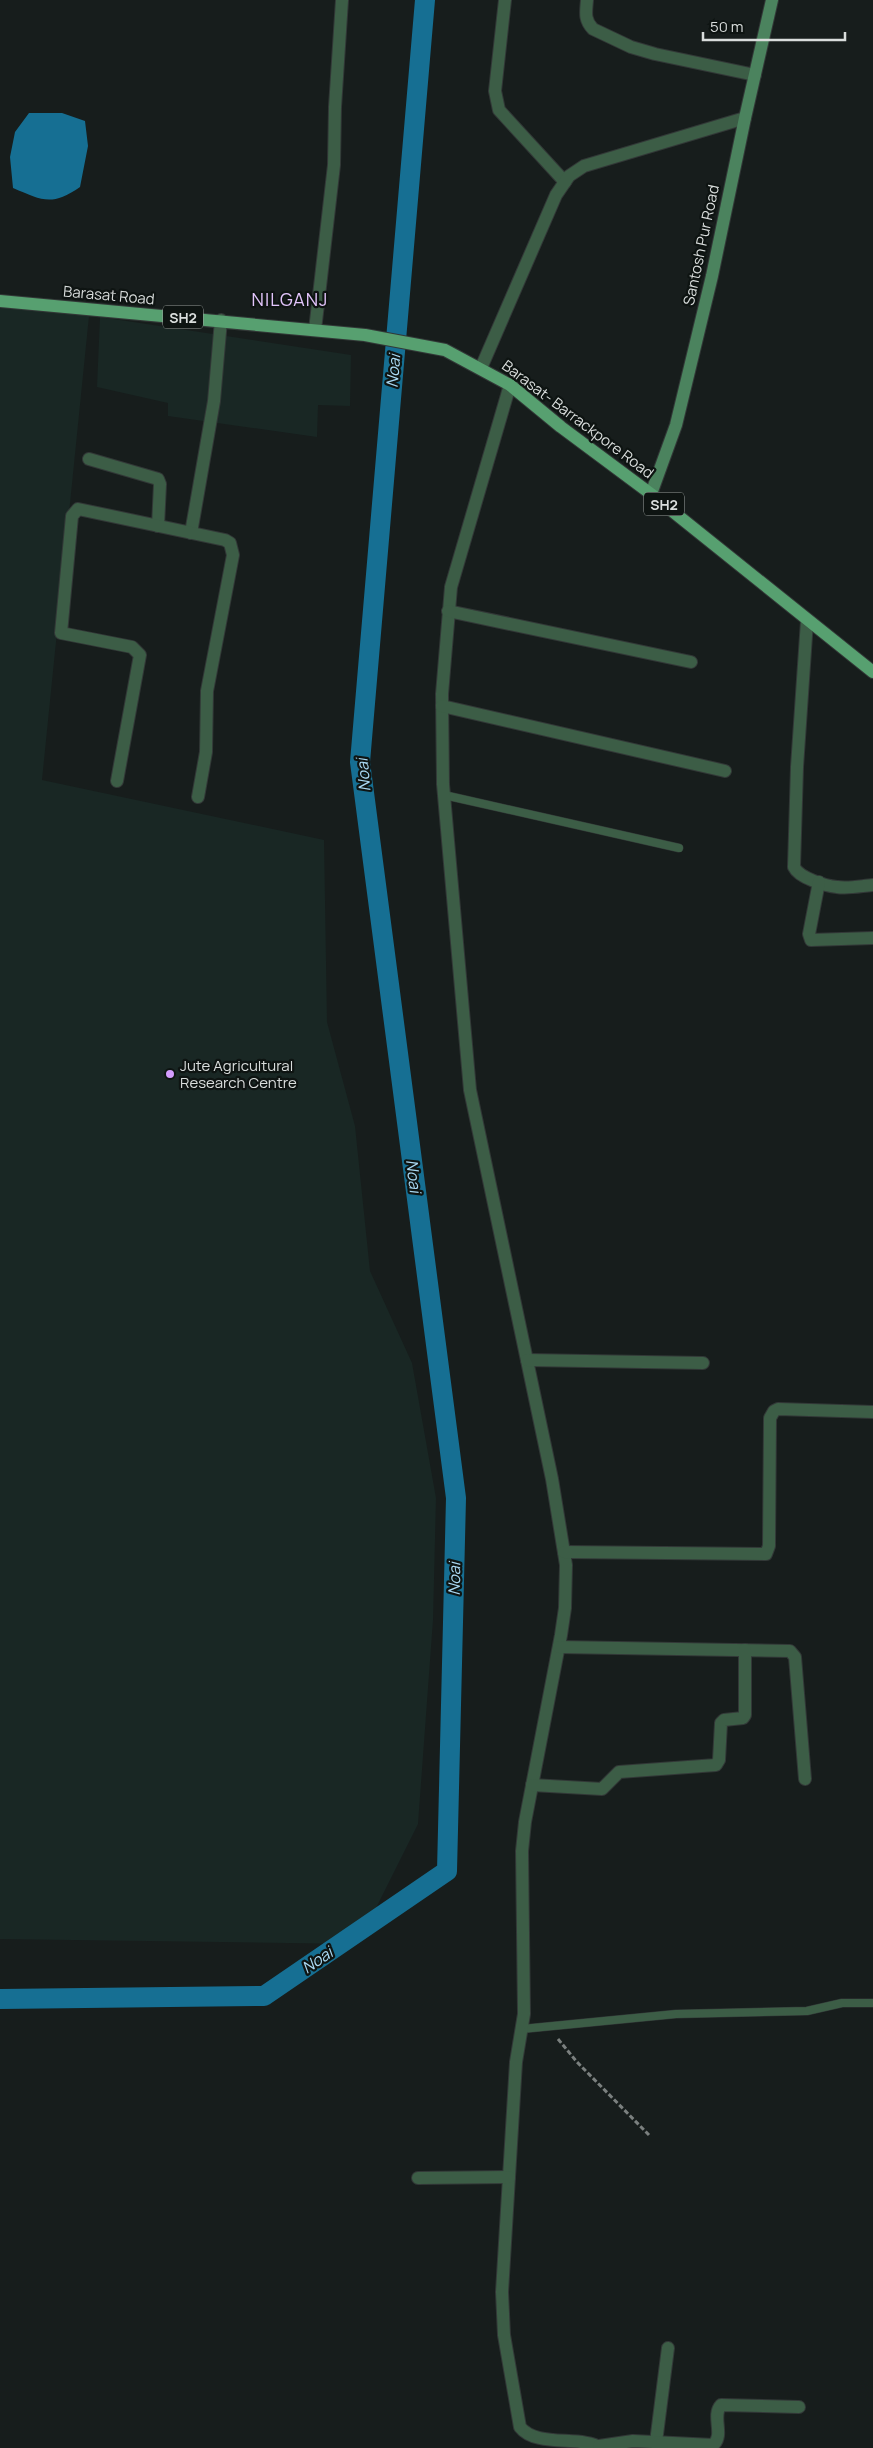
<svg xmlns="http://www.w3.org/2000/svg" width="873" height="2448" viewBox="0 0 873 2448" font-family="Manrope,sans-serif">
<rect width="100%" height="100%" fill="#171d1c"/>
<g fill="#192724">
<path d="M0 303 89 316 42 780 324 840 327 1022 355 1126 370 1271 412 1363 436 1498 433 1620 418 1824 358 1944 0 1939Z"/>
<path d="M100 317 351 355 350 406 318 405 317 437 168 416V403L97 387Z"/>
</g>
<path fill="#166f93" d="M29 113H62L85 121 88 146 80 187C51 207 42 200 13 188L10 157 15 132Z"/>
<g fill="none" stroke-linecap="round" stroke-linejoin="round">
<path stroke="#166f93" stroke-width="20" d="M0 1999 264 1996 447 1871 456 1498 360 762 425 0"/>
<defs>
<g id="lane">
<path d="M444 795 679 848"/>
<path d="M522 2029 676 2014 807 2011 842 2003H873"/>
</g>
<g id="street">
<path d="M505 0 495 91 499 110 565 182"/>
<path d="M587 0C586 12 584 20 593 29L631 47 655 54 755 75"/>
<path d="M315 330 334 165 335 107 342 0"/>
<path d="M481 368 556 195 569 176 584 166 745 118"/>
<path d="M510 385 451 587 442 694 443 784 470 1090 552 1479 566 1565 565 1608 561 1635 525 1822 522 1851 524 2014 516 2062 502 2292 504 2335 520 2427C536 2448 582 2435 601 2448"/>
<path d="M89 459 158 479 160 484 158 526"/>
<path d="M191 533 214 401 221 320"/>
<path d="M448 611 691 662"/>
<path d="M807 621 797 767 794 867C799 878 826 886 837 887 848 889 861 886 873 885"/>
<path d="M442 706 725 771"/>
<path d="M117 781 140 655 132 647 61 633 72 516 78 509 225 540 230 543 233 555 207 691 206 752 198 797"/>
<path d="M819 882 809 934 811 940 873 938"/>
<path d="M527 1360 703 1363"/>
<path d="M564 1552 766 1554 769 1546 770 1418 774 1411 778 1409 873 1412"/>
<path d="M559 1647 790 1651 795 1657 805 1779"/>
<path d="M532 1785 602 1789 619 1772 716 1765 719 1760 721 1723 724 1720 743 1718 745 1715V1650"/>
<path d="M418 2178 509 2177"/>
<path d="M656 2442 668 2348"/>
<path d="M599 2446 633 2441 713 2445C725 2435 711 2416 721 2405L799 2407"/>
</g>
<path id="secondary" d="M651 494 676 425 712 276 745 118 772 0"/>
<path id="primary" d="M0 301 365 335 445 350 510 385 561 427 651 494 873 672"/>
</defs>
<use href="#lane" stroke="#323837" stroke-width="9"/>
<use href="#street" stroke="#323837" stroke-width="14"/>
<use href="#secondary" stroke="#323837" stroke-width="14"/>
<use href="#primary" stroke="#323837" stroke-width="14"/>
<path stroke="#7b807f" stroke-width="3" stroke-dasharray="5 2.5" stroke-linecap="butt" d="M558 2039 577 2062 649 2135"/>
<use href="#lane" stroke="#3c5d46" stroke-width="8"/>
<use href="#street" stroke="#3c5d46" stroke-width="12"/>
<use href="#secondary" stroke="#4b835e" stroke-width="12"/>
<use href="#primary" stroke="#57a070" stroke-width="12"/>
</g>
<circle fill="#d39cfd" stroke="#0e1412" stroke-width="2" cx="170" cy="1074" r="5"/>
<g text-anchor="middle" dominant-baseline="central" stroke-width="4.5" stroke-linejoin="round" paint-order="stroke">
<g fill="#0e1412" stroke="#9ca19f" stroke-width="1">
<rect x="163" y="305.5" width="40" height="23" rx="4"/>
<rect x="644" y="492.5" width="40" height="23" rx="4"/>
</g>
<g font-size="14" font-weight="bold" fill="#d9dddc">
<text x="183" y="317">SH2</text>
<text x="664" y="504">SH2</text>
</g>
<g font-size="15" fill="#d9dddc" stroke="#0e1412">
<text transform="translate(701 245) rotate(-78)">Santosh Pur Road</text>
<text transform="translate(109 295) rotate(5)">Barasat Road</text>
<text transform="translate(578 419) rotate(37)">Barasat- Barrackpore Road</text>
</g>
<g font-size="15" fill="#d9dddc" stroke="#0e1412" text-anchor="start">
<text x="180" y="1065">Jute Agricultural<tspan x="180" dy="17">Research Centre</tspan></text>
</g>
<g font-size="16" font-style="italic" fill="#a9d8f2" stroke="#0e1412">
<text transform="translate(393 371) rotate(-85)">Noai</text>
<text transform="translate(363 775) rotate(-95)">Noai</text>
<text transform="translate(414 1176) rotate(83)">Noai</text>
<text transform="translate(454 1579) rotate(-89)">Noai</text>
<text transform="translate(317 1960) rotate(-34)">Noai</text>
</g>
<g font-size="18" letter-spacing="1" fill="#e2c4fb" stroke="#0e1412">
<text x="290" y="299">NILGANJ</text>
</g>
</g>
<path d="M703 32v8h142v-8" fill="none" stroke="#d9dddc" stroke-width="2.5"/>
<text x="710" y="32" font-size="15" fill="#d9dddc" stroke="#0e1412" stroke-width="4" paint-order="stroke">50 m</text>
</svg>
